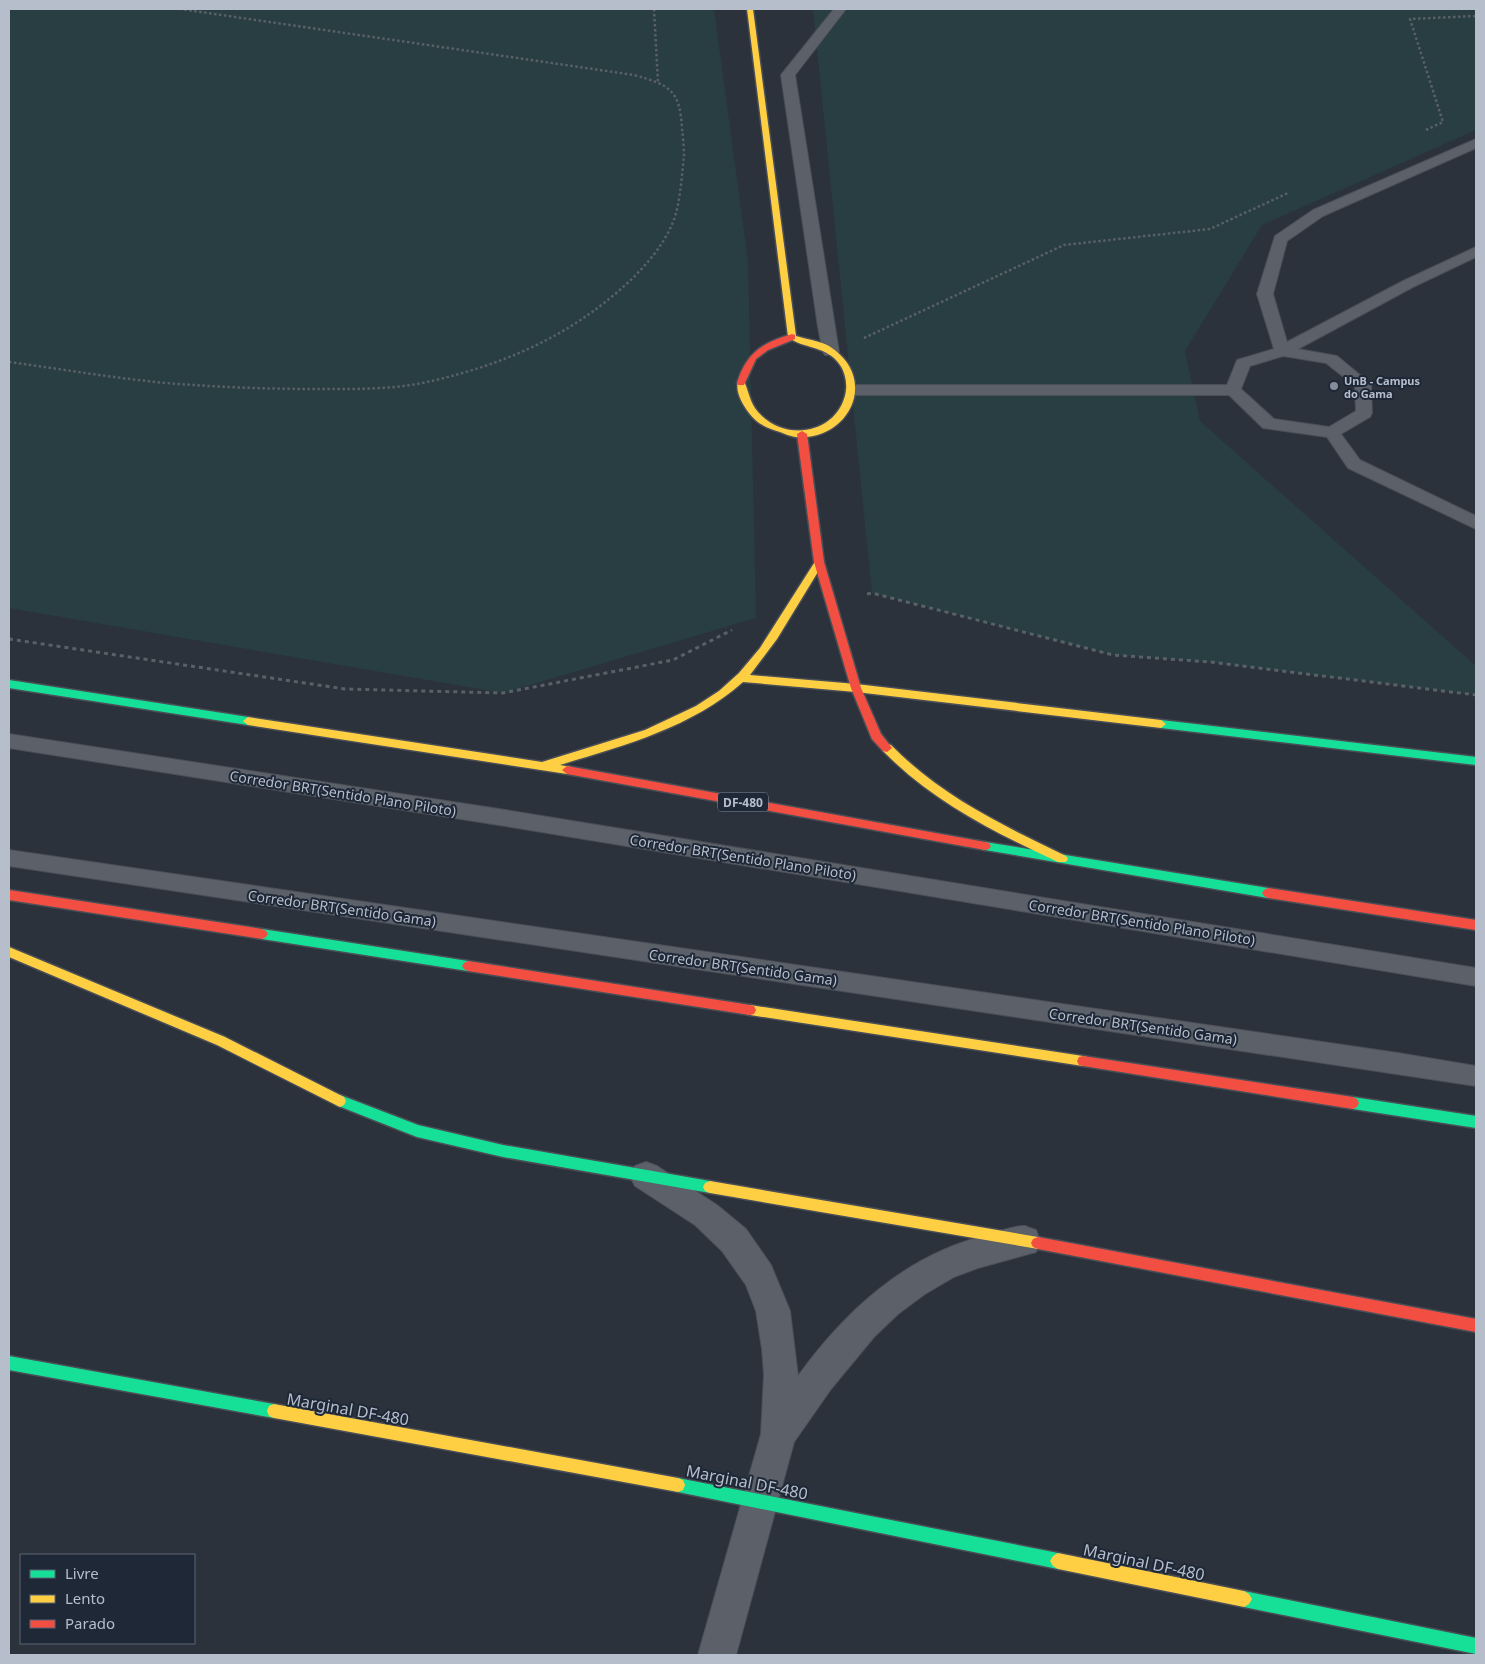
<svg xmlns="http://www.w3.org/2000/svg" width="1485" height="1664" viewBox="0 0 1485 1664" font-family="'Noto Sans',sans-serif">
<rect width="100%" height="100%" fill="#2b323c"/>
<g fill="#283e42">
<path d="M9 9H714L748 261 756 618 503 693 9 608Z"/>
<path d="M813 9H1476V130L1262 225 1185 351 1200 421 1476 666V695L1210 662 1113 655 872 593Z"/>
</g>
<g fill="none" stroke-linecap="round" stroke-linejoin="round">
<defs>
<g id="lane">
<path d="M834 9H846L795 75 839 352 837 355H825L823 352 818 327 781 75Z"/>
<path d="M1476 139V148L1323 216 1287 241 1273 294 1287 342 1403 281 1476 247V257L1413 287 1298 349 1337 356 1371 384 1372 413 1370 417 1341 434 1360 460 1476 516V529L1348 468 1327 437 1263 428 1229 395H853L847 393 845 390 847 387 853 385H1227L1237 360 1274 349 1257 294 1275 236 1313 210ZM1283 356 1326 363 1355 386 1356 411 1329 427 1274 419 1241 389 1250 366Z"/>
<path d="M9 734 499 809 1476 968V986L499 825 9 748Z"/>
<path d="M9 850 1398 1053 1476 1066V1086L9 866Z"/>
</g>
<path id="street" d="M646 1162 657 1166 717 1205 746 1229 771 1265 790 1311 798 1376C846 1310 906 1255 987 1235 996 1232 1017 1225 1025 1226 1028 1227 1032 1229 1036 1230L1040 1241 1036 1252 978 1268 954 1277 925 1294 898 1314 874 1337 831 1389 794 1442 736 1655H698L761 1434 764 1375 762 1349 756 1311 746 1285 722 1251 695 1225 635 1186 630 1176 635 1166Z"/>
<g id="fast">
<path d="M9 680 248 717 253 721 248 725 9 688Z"/>
<path d="M1161 720 1476 757V765L1161 728 1156 724Z"/>
<path d="M985 842 1268 888 1272 890 1274 893 1272 896 1268 898 985 850 981 849 979 846 981 843Z"/>
<path d="M262 929 468 961 472 963 474 966 472 969 468 971 262 939 258 937 256 934 258 931Z"/>
<path d="M340 1095 418 1125 503 1145 710 1181 715 1183 717 1187 715 1191 710 1193 503 1157 417 1137 336 1105 334 1101 336 1097Z"/>
<path d="M1353 1097 1476 1116V1128L1353 1109 1349 1107 1347 1103 1349 1099Z"/>
<path d="M9 1356 274 1404 279 1406 281 1411 279 1416 274 1418 9 1370Z"/>
<path d="M678 1478 1058 1553 1063 1556 1066 1561 1063 1566 1058 1569 678 1492 673 1490 671 1485 673 1480Z"/>
<path d="M1244 1591 1476 1638V1654L1244 1607 1239 1604 1236 1599 1239 1594Z"/>
</g>
<g id="slow">
<path d="M747 9H753L796 336C806 339 820 341 829 346 881 379 848 442 795 437 790 436 785 434 780 432 767 428 757 424 749 413 742 404 735 391 738 381H744C749 392 750 403 758 412 785 443 839 434 846 391 847 383 845 372 840 365 827 345 802 349 788 337Z"/>
<path d="M819 559 824 562 777 639 750 675 856 684 1161 720 1166 724 1161 728 856 692 743 682C691 728 625 745 560 765L571 767 572 770 571 773 567 774 248 725 243 721 248 717 542 762 645 730 696 706 719 691 739 673 760 648 816 560Z"/>
<path d="M887 744 891 745C941 796 1002 825 1066 856L1068 859 1066 862H1058C994 832 933 802 883 751L882 748 883 745Z"/>
<path d="M9 947 225 1037 344 1097 346 1101 344 1105 340 1107 336 1105 217 1045 9 957Z"/>
<path d="M750 1005 1083 1056 1087 1057 1089 1061 1087 1065 1083 1066 750 1015 746 1014 744 1010 746 1006Z"/>
<path d="M710 1181 1038 1237 1043 1239 1045 1243 1043 1247 1038 1249 710 1193 705 1191 703 1187 705 1183Z"/>
<path d="M274 1404 678 1478 683 1480 685 1485 683 1490 678 1492 274 1418 269 1416 267 1411 269 1406Z"/>
<path d="M1058 1553 1244 1591 1249 1594 1252 1599 1249 1604 1244 1607 1058 1569 1053 1566 1050 1561 1053 1556Z"/>
</g>
<g id="jam">
<path d="M792 334 795 335V339L768 350 756 359 744 385H738L737 383C746 353 762 343 792 334Z"/>
<path d="M802 431 807 434 824 562 861 688 881 734 892 748 887 752 883 751 872 739 851 688 814 562 797 434Z"/>
<path d="M567 766 985 842 989 843 991 846 989 849 985 850 567 774 562 770Z"/>
<path d="M1268 888 1476 920V930L1268 898 1264 896 1262 893 1264 890Z"/>
<path d="M9 890 262 929 266 931 268 934 266 937 262 939 9 900Z"/>
<path d="M468 961 750 1005 754 1006 756 1010 754 1014 750 1015 468 971 464 969 462 966 464 963Z"/>
<path d="M1083 1056 1353 1097 1357 1099 1359 1103 1357 1107 1353 1109 1083 1066 1079 1065 1077 1061 1079 1057Z"/>
<path d="M1038 1237 1476 1319V1332L1038 1249 1033 1247 1031 1243 1033 1239Z"/>
</g>
</defs>
<use href="#lane" stroke="#4a4e56" stroke-width="2"/>
<use href="#street" stroke="#4a4e56" stroke-width="2"/>
<use href="#fast" stroke="#4a4e56" stroke-width="3"/>
<use href="#slow" stroke="#4a4e56" stroke-width="3"/>
<use href="#jam" stroke="#4a4e56" stroke-width="3"/>
<g stroke="#596066" stroke-width="2.5" stroke-dasharray="2.5 2.5" stroke-linecap="butt">
<path d="M654 9 658 82"/>
<path d="M1426 130 1443 122 1410 19 1476 16"/>
<path d="M864 338 1064 245 1210 229 1288 193"/>
<path d="M9 362C61 369 113 378 166 383 215 387 265 389 315 389 352 389 391 390 427 382 486 369 544 347 592 312 624 289 668 250 677 209 681 192 682 173 684 156 684 147 683 137 682 129 680 90 670 85 634 75L180 9"/>
</g>
<g stroke="#596066" stroke-width="3" stroke-dasharray="4 4" stroke-linecap="butt">
<path d="M867 594 872 593 1113 655 1210 662 1476 695"/>
<path d="M9 639 345 689 503 693 673 660 732 630"/>
</g>
<use href="#lane" fill="#5c6169" fill-rule="evenodd"/>
<use href="#street" fill="#5c6169" fill-rule="evenodd"/>
<use href="#fast" fill="#16e098" fill-rule="evenodd"/>
<use href="#slow" fill="#ffcf43" fill-rule="evenodd"/>
<use href="#jam" fill="#f24e42" fill-rule="evenodd"/>
</g>
<circle fill="#858d9a" stroke="#1e2837" stroke-width="2" cx="1334" cy="386" r="5"/>
<g text-anchor="middle" dominant-baseline="central" stroke-width="4" stroke-linejoin="round" paint-order="stroke">
<g font-size="11" font-weight="bold" fill="#b6becc" stroke="#1e2837" text-anchor="start">
<text x="1344" y="380">UnB - Campus<tspan x="1344" dy="13">do Gama</tspan></text>
</g>
<rect fill="#1e2837" stroke="#88919f" stroke-width="1" x="718" y="792.5" width="50" height="19" rx="4"/>
<g font-size="12" font-weight="bold" fill="#b6becc">
<text x="743" y="802">DF-480</text>
</g>
<g font-size="14" fill="#b6becc" stroke="#1e2837">
<text transform="translate(343 793) rotate(9)">Corredor BRT(Sentido Plano Piloto)</text>
<text transform="translate(743 857) rotate(9)">Corredor BRT(Sentido Plano Piloto)</text>
<text transform="translate(342 908) rotate(8)">Corredor BRT(Sentido Gama)</text>
<text transform="translate(1142 922) rotate(9)">Corredor BRT(Sentido Plano Piloto)</text>
<text transform="translate(743 967) rotate(8)">Corredor BRT(Sentido Gama)</text>
<text transform="translate(1143 1026) rotate(8)">Corredor BRT(Sentido Gama)</text>
</g>
<g font-size="16" fill="#b6becc" stroke="#1e2837">
<text transform="translate(348 1409) rotate(10)">Marginal DF-480</text>
<text transform="translate(747 1482) rotate(11)">Marginal DF-480</text>
<text transform="translate(1144 1562) rotate(12)">Marginal DF-480</text>
</g>
</g>
<rect width="1485" height="1664" fill="none" stroke="#b6becc" stroke-width="20"/>
<rect x="20" y="1554" width="175" height="90" fill="#1e2837" stroke="#5b6473"/>
<rect x="30" y="1570" width="25" height="8" fill="#16e098" stroke="#5b6473"/>
<text x="65" y="1579" font-size="15" fill="#b6becc">Livre</text>
<rect x="30" y="1595" width="25" height="8" fill="#ffcf43" stroke="#5b6473"/>
<text x="65" y="1604" font-size="15" fill="#b6becc">Lento</text>
<rect x="30" y="1620" width="25" height="8" fill="#f24e42" stroke="#5b6473"/>
<text x="65" y="1629" font-size="15" fill="#b6becc">Parado</text>
</svg>
